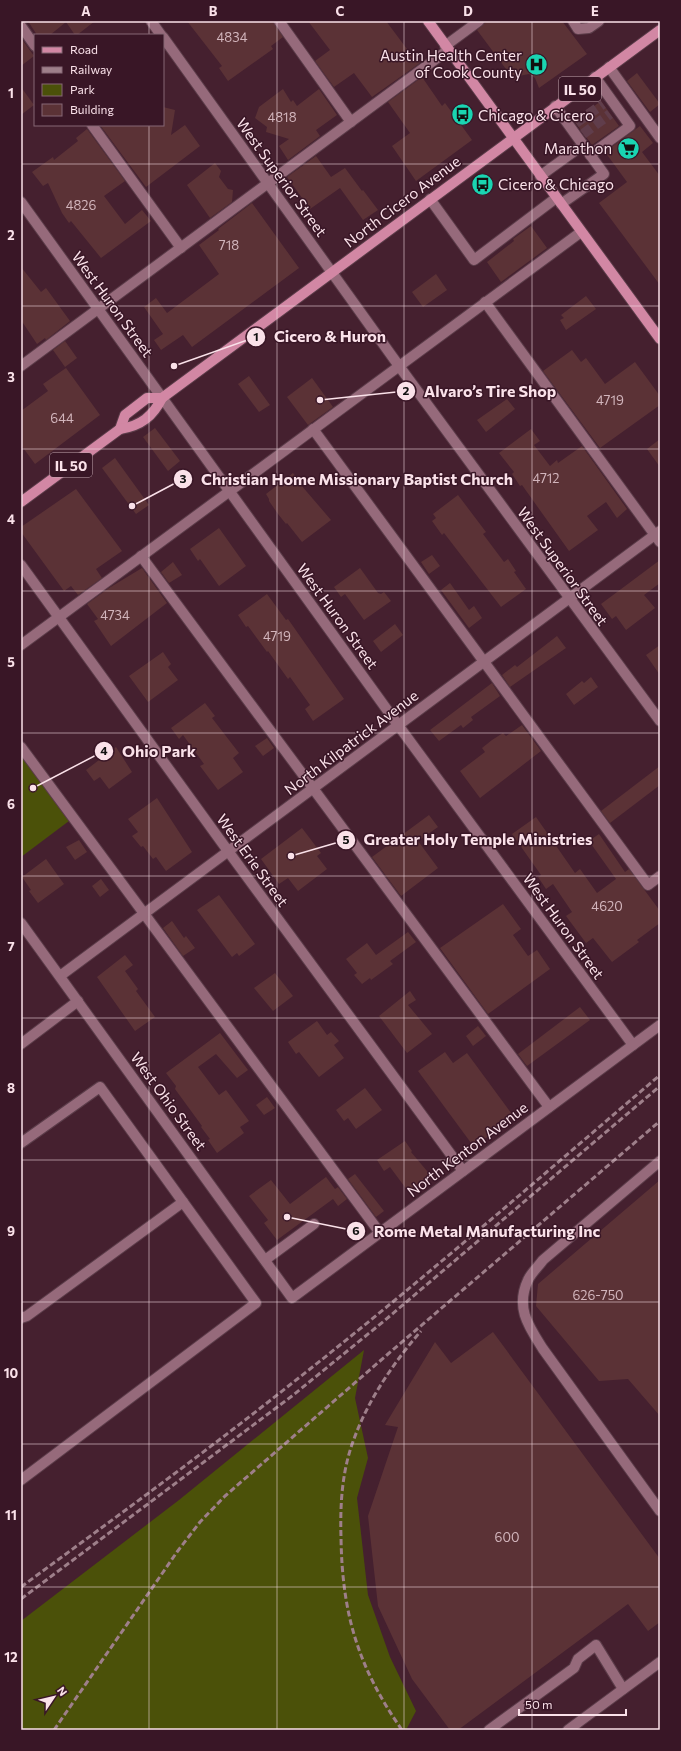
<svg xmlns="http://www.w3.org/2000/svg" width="681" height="1751" viewBox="0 0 681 1751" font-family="Commissioner,sans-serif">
<rect width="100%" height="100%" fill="#45202f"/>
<g fill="#4b5109">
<path d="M21 756 69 821 21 857Z"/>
<path d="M364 1350 355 1398 368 1458 357 1498 368 1595 390 1657 416 1711 406 1730H21V1621L179 1500Z"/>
</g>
<g fill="#5b3236">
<path d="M28 21H95L77 35H75L66 22 50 35H37Z"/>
<path d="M187 21H273L283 37 271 46 273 49 228 81 219 68 222 66Z"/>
<path d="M308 21H386L410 53 412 52 420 63 372 97 354 73 334 87 315 61 330 50Z"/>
<path d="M487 21H562L587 54 539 88 535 78 529 74 519 76 514 80 477 30Z"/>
<path d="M21 38 34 56 21 66Z"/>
<path d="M637 73 660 104 650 112 627 81Z"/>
<path d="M422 77 442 106 445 103 472 140 416 181 392 146 410 133 388 102Z"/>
<path d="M21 87 34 105 21 115Z"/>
<path d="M283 89 291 102 293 100 297 106 319 89 337 115 316 130 320 136 288 160 279 146 289 139 266 132 267 127 255 118 259 107Z"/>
<path d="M601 101 619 126 592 145 574 121Z"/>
<path d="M163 107 175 110 171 135 185 125 200 146 146 187 100 125H163Z"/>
<path d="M640 126 653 143 642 152 660 176V285L599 203 627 182 605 152Z"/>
<path d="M87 129 125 181 104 196 125 224 142 210 151 221 101 258 71 221 69 223 62 213 48 183 43 186 32 172 53 157 54 160 78 141 76 138Z"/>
<path d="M316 156 331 177 345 168 362 191 363 190 378 210 363 220 340 188 310 209 287 177Z"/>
<path d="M215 163 221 171 219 177 228 189 233 190 232 202 210 218 187 185Z"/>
<path d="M252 203 299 268 192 347 183 335 161 350 154 340 163 334 144 307 156 298 167 313 219 274 199 245 219 230 218 229Z"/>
<path d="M531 226 547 248 501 282 487 262 514 241 513 239Z"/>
<path d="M21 267 41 292 46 288 70 321 46 340 45 338 37 344 21 320Z"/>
<path d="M436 274 447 290 423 307 412 292Z"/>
<path d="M586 296 596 309 566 330 560 320 564 318 561 315Z"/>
<path d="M65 341 77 358 65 367 53 350Z"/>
<path d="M572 350 581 362 586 358 605 384 635 362 660 396V405L600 448 543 371Z"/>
<path d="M66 368 100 415 35 464 21 445V411L48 391 43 384Z"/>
<path d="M249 376 270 405 259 412 238 384Z"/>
<path d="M312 378 333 407 308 425 287 397Z"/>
<path d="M507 399 515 409 486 432 477 420Z"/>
<path d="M155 428 180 461 168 471 143 437Z"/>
<path d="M531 429 540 441 534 445 550 466 557 460 558 463 582 446 627 509 617 518 606 502 587 516 598 530 569 551 522 485 520 486 512 474 514 472 499 453Z"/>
<path d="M660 439V467L647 449Z"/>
<path d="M115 458 149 505 136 514 102 468Z"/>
<path d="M293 473 302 484 301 485 331 520 302 542 287 523 286 524 278 514 269 501V499L266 494Z"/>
<path d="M76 489 122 551 96 569 102 578 78 595 71 586 64 591 21 532V527Z"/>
<path d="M458 495 486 532 483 534 504 562 508 559 516 571 514 572 526 589 501 607 444 533 442 535 432 521 436 518 433 514Z"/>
<path d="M219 528 246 566 219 586 200 559 198 561 190 549Z"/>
<path d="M432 555 440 566 429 574 421 562Z"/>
<path d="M660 560V583L644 595 655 608 626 630 616 616 612 619 601 604Z"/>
<path d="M173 562 182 575 169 583 161 572Z"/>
<path d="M142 568 167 603 111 646 94 621 98 619 87 604 109 588Z"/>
<path d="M360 568 378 593 381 594 384 592 391 601 364 620 345 594 341 597 334 587Z"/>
<path d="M450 583 469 610 474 606 482 618 469 628 441 590Z"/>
<path d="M267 594 286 620 288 619 344 699 313 721 305 709 310 705 290 677 288 679 268 651 267 652 248 626 246 627 238 615Z"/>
<path d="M395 624 403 635 381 652 373 641Z"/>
<path d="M557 636 566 648 510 687 502 675 515 665 517 667Z"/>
<path d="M660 645V675L646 655Z"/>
<path d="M163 652 171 664 168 667 178 680 148 702 129 676Z"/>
<path d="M591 677 598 687 574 705 566 694 582 681 584 683Z"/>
<path d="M492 683 500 696 471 717 473 720 463 728 461 725 439 741 430 730Z"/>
<path d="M205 703 215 716 212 718 239 753 233 758 243 772 218 790 200 766 204 764 183 735 179 739 171 728Z"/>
<path d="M522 725 541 751 480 798 460 771 485 752 482 748 492 740 503 733 506 736Z"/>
<path d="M267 738 274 748 263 756 255 746Z"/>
<path d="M116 747 132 772 109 789 100 777 94 781 86 770Z"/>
<path d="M660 766V785L610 823 601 811Z"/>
<path d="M157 798 192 852 166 871 156 857 153 859 143 846 141 847 132 836 138 832 128 819Z"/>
<path d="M429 815 438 827 418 841 438 868 401 896 372 857Z"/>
<path d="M536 817 575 873 580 869 597 893 616 879 589 841 599 834 625 872 629 869 660 911V923L637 940 639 942 612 962 593 938 586 943 566 916 572 912 553 884 546 889 538 877 541 875 512 834Z"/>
<path d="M302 828 321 853 317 856 327 869 298 891 288 878 279 884 261 859Z"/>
<path d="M79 840 87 852 75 860 66 847Z"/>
<path d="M46 859 64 884 38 903 29 891 31 890 22 877Z"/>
<path d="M101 879 109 890 100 897 92 886Z"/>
<path d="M219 895 255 944 239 956 237 953 232 957 197 910Z"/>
<path d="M503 904 521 929 513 935 528 956 537 950 550 969 488 1014 440 948Z"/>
<path d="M172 921 184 938 186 936 195 948 183 956 163 928Z"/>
<path d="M408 932 416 942 390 961 393 964 371 980 370 978 362 984 354 975 357 973 346 959 367 943 376 955Z"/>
<path d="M125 955 133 965 125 971 138 989 136 991 155 1017 135 1031 97 977Z"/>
<path d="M275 973 293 996 273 1011 254 988Z"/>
<path d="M410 991 416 1000 408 1005 432 1034 407 1053 379 1016Z"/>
<path d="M580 1007 590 1020 527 1066 518 1054Z"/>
<path d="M317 1021 327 1035 331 1032 339 1041 334 1045 344 1058 319 1077 299 1052 296 1054 288 1042Z"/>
<path d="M478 1026 486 1036 473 1046 466 1036Z"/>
<path d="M220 1033 248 1070 237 1078 216 1054 198 1067 219 1095 226 1090 249 1121 240 1127 244 1133 217 1153 208 1140 210 1139 201 1127 202 1126 175 1089 176 1086 166 1073Z"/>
<path d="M445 1052 453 1063 467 1053 514 1117 474 1147 418 1071Z"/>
<path d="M365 1088 382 1110 356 1129 348 1118 344 1121 336 1110Z"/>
<path d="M267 1097 275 1108 264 1115 256 1105Z"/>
<path d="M405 1141 412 1151 411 1152 432 1177 410 1194 390 1167 384 1171 377 1160Z"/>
<path d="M355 1174 384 1211 376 1217 348 1179Z"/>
<path d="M326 1177 335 1189 338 1187 347 1199 338 1206 333 1199 277 1240 264 1223 268 1220 249 1196 271 1180 290 1204Z"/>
<path d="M660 1180V1416L628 1379 599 1381 536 1306 538 1284Z"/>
<path d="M493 1332 660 1559V1622L648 1631 628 1604 458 1730H450L412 1679 378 1606 368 1516 398 1427 385 1425 435 1342 451 1363Z"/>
</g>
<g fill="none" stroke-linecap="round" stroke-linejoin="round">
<g stroke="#603d4b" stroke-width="10" stroke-dasharray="10 5" stroke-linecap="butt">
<path d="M576 123 603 104"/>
<path d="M583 134 610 114"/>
</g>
<defs>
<g id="minor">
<path d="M151 21 161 35"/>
<path d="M279 21 351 122"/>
<path d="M573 21 578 29 589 28 599 21"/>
<path d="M21 26 35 46"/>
<path d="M163 37 399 366 660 721"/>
<path d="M445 46 479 21"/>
<path d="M609 67 660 138"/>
<path d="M555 106 604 174 561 204"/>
<path d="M92 125 181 248"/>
<path d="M590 155 630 126 595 77"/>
<path d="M540 176 583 145"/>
<path d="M430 199 474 260 556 198"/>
<path d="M21 202 398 725 633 1045"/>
<path d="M485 302 660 542"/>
<path d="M21 366 448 50"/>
<path d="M313 429 648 885 660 876"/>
<path d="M141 556 549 1107"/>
<path d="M21 565 228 851 463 1171"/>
<path d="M21 645 581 232"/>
<path d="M21 747 380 1233"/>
<path d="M21 923 292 1298 660 1025"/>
<path d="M60 976 660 531"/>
<path d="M21 1044 78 1001"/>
<path d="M21 1143 100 1087 183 1202 27 1316 21 1318"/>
<path d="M660 1161 543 1260C538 1267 531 1273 528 1280 515 1308 529 1327 543 1349L660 1511"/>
<path d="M265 1260 314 1224"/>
<path d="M21 1480 256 1303 183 1202"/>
<path d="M489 1730 574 1668 578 1659 596 1645 623 1689"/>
<path d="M568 1730 660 1662"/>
</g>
<g id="major">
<path d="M428 21 660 339"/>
<path d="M120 429 125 415 147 398H162"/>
<path d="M21 502 120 429C141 426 153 416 162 398L660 30"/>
</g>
</defs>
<use href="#minor" stroke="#5b3c49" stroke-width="12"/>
<use href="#major" stroke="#5b3c49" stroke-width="12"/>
<use href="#minor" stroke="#966a7b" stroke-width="10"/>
<use href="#major" stroke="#d287a4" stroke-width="10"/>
<g stroke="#9e7f8a" stroke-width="3" stroke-dasharray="6 3" stroke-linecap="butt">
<path d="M21 1587C112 1520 203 1454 291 1384 417 1285 538 1179 660 1075"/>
<path d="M21 1599 292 1396 384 1321 660 1086"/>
<path d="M54 1730 177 1552 200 1522 225 1496 388 1354 660 1121"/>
<path d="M402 1730C358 1667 342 1614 341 1537 340 1504 342 1470 354 1439 368 1400 394 1362 421 1331"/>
</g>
</g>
<path fill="none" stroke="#fae1e9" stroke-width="1" stroke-opacity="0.55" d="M149 21V35M277 21V1730M404 21V1730M532 21V1730M149 125V1730M21 164H660M21 306H660M21 449H660M21 591H660M21 733H660M21 876H660M21 1018H660M21 1160H660M21 1302H660M21 1444H660M21 1587H660"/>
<defs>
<symbol id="hospital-disc" viewBox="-11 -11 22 22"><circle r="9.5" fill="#1ad5b2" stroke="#391626"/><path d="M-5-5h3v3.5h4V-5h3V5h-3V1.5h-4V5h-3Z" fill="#111"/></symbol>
<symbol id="bus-disc" viewBox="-11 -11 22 22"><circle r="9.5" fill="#1ad5b2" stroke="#391626"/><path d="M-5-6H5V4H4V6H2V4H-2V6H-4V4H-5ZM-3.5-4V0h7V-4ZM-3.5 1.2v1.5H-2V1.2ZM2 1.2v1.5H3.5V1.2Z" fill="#111"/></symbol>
<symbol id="supermarket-disc" viewBox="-11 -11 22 22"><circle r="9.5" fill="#1ad5b2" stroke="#391626"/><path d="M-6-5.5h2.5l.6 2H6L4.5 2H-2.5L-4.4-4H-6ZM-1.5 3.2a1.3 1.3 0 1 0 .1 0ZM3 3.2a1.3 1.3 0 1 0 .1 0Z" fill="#111"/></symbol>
</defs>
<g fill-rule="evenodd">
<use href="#hospital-disc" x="524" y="52" width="25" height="25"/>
<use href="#bus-disc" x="450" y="102" width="25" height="25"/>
<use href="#supermarket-disc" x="616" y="136" width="25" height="25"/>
<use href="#bus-disc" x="470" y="172" width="25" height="25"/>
</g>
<g text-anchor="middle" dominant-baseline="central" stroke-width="3" stroke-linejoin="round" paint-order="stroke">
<g font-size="13" fill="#d2b5bc">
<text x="232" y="37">4834</text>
<text x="282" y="117">4818</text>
<text x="81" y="205">4826</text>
<text x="229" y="245">718</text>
<text x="610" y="400">4719</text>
<text x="62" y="418">644</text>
<text x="546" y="478">4712</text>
<text x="115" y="615">4734</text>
<text x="277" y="636">4719</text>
<text x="607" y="906">4620</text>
<text x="598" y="1295">626-750</text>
<text x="507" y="1537">600</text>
</g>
<g fill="#391626" stroke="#c0a4ae" stroke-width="1">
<rect x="559" y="77" width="42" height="24" rx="3"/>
<rect x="50" y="453" width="42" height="24" rx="3"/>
</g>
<g font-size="14" font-weight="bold" fill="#fae1e9">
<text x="580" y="89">IL 50</text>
<text x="71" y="465">IL 50</text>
</g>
<g font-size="15" fill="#fae1e9" stroke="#391626" text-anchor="end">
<text x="522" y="55">Austin Health Center<tspan x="522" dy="17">of Cook County</tspan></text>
<text x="478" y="115" text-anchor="start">Chicago &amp; Cicero</text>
<text x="612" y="148">Marathon</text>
<text x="498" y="184" text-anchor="start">Cicero &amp; Chicago</text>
</g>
<g font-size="15" fill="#fae1e9" stroke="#391626">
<text transform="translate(282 177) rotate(54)">West Superior Street</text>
<text transform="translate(402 201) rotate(-37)">North Cicero Avenue</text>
<text transform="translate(113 304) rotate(54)">West Huron Street</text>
<text transform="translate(563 566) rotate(54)">West Superior Street</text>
<text transform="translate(338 616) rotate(54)">West Huron Street</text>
<text transform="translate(351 742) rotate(-37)">North Kilpatrick Avenue</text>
<text transform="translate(253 860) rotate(54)">West Erie Street</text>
<text transform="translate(564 926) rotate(54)">West Huron Street</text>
<text transform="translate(169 1101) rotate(54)">West Ohio Street</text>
<text transform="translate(467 1149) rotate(-37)">North Kenton Avenue</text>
</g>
</g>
<path fill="none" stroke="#fae1e9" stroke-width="1.5" d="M174 366L256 337M320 400L406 391M132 506L183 479M33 788L104 751M291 856L346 840M287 1217L356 1231"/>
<g fill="#fae1e9" stroke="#391626" stroke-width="1.5">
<circle cx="174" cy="366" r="4"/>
<circle cx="320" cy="400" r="4"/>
<circle cx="132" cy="506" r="4"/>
<circle cx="33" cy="788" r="4"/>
<circle cx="291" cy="856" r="4"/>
<circle cx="287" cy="1217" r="4"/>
<circle cx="256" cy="337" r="10"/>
<circle cx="406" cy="391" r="10"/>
<circle cx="183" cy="479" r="10"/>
<circle cx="104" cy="751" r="10"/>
<circle cx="346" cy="840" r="10"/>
<circle cx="356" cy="1231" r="10"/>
</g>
<g font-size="12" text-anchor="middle" font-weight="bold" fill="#111">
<text x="256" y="341">1</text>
<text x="406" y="395">2</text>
<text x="183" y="483">3</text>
<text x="104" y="755">4</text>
<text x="346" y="844">5</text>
<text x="356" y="1235">6</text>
</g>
<g font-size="16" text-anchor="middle" font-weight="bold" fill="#fae1e9" stroke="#391626" stroke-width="3" stroke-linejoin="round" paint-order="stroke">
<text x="330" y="342">Cicero &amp; Huron</text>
<text x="490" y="397">Alvaro’s Tire Shop</text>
<text x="357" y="485">Christian Home Missionary Baptist Church</text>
<text x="159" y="757">Ohio Park</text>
<text x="478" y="845">Greater Holy Temple Ministries</text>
<text x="487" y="1237">Rome Metal Manufacturing Inc</text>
</g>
<rect width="681" height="1751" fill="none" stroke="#391626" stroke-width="44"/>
<rect x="34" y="34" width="130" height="92" fill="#391626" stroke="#866774"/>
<rect x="42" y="47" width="20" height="6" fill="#d287a4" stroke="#866774"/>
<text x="70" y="54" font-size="12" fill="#fae1e9">Road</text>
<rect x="42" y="67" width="20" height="6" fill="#9e7f8a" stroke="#866774"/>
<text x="70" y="74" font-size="12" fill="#fae1e9">Railway</text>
<rect x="42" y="84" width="20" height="12" fill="#4b5109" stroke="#866774"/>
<text x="70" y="94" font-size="12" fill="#fae1e9">Park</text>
<rect x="42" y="104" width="20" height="12" fill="#5b3236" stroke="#866774"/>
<text x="70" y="114" font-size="12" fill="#fae1e9">Building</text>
<g transform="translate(54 1697) rotate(55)" stroke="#391626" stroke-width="3" paint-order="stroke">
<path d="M0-3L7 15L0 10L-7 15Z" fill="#fae1e9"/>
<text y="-6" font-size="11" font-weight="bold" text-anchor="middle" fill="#fae1e9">N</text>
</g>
<path d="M519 1709v6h107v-6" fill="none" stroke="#fae1e9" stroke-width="2"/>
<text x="525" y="1709" font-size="12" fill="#fae1e9" stroke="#391626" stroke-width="3" paint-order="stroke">50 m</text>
<rect x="22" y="22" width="637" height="1707" fill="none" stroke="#fae1e9" stroke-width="1.5"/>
<g font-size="13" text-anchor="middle" font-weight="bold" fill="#fae1e9">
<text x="86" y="16">A</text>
<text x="213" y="16">B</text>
<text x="340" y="16">C</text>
<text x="468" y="16">D</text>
<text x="595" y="16">E</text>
<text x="11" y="98">1</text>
<text x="11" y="240">2</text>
<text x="11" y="382">3</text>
<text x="11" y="524">4</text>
<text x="11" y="667">5</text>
<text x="11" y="809">6</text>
<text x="11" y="951">7</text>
<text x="11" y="1093">8</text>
<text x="11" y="1236">9</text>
<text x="11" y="1378">10</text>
<text x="11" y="1520">11</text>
<text x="11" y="1662">12</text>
</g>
</svg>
